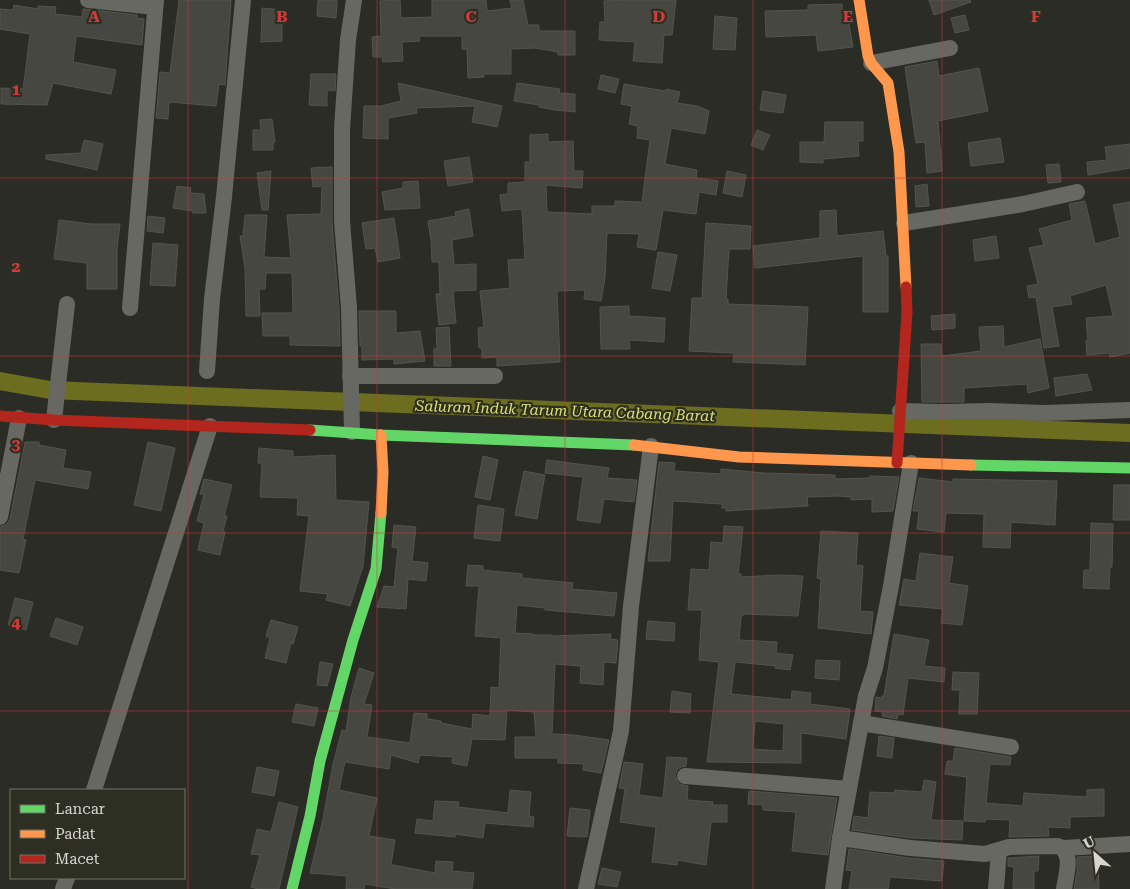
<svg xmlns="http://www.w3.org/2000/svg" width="1130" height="889" viewBox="0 0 1130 889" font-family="'Roboto Serif',serif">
<rect width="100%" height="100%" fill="#2c2c26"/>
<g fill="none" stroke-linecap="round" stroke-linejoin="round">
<path stroke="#6c6d1f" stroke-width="18" d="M0 381 50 390 1130 433"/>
</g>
<g fill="#474741" stroke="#54544f" fill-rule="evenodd">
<path d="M179 0H231L225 85 219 84 216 106 169 102 168 119 156 118 160 72 170 73Z"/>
<path d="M318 0H337L336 18 317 16Z"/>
<path d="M400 0 401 18 432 17V0H486L487 11 512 8 510 0H523L528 25H539V31H575V55H558V52L535 48 511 49V74H484V77L468 78 467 49H462V36H419L420 41 402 42 403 61 383 62 382 57H373L372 37 381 36 380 1Z"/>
<path d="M627 0H676L672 35H664L662 63 633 61 635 42 599 40 600 22H605L604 1Z"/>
<path d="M929 0H970L971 2 934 15Z"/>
<path d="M842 4 843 24H849L853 47 818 51 816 35 766 37 765 11 808 10V5Z"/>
<path d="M14 5 38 9V6L56 7 55 14 82 17 83 9 137 15V18L144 19 142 45 76 36 73 62 116 70 111 94 53 83 47 105 1 104V88L23 89 25 75 30 34 0 29V9L13 10Z"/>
<path d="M262 8 282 10V41L261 42Z"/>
<path d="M965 15 969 30 955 33 951 18Z"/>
<path d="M715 16 737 18 735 50 713 49Z"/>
<path d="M937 61 939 76 979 68 988 111 938 121 942 171 927 173 925 142 916 143 905 67Z"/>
<path d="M311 74H336L335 91 327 90V106L309 105Z"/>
<path d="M601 75 619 79 615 93 598 89Z"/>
<path d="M398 83 502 106 497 127 472 122 475 106 416 108 417 113 388 118V139L363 138 364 106H381L401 101Z"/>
<path d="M517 83 560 89 559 93 575 94V112L555 110 539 107V105L514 101Z"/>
<path d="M624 84 665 91 666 89 680 92 677 103 697 106 709 111 705 134 671 128 665 164 697 170 696 178 718 181 716 195 699 192 696 214 663 210 656 250 637 247 639 234 607 233 605 278 601 301 584 299 585 290 557 291 560 362 497 366V357L482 358V348H479L478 328 484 327 480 291 510 288 508 260 525 259 522 209 502 211 500 195 508 194V183L525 182V162H530V135L548 134V142L573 141 574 171H583L582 188 546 185 547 212 592 214V206H615V201L642 202 650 140 637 138 638 126 629 124 632 106 621 104Z"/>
<path d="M763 91 786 95 783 113 760 110Z"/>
<path d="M272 119 275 142 273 143V150H253V130H261L260 120Z"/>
<path d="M825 122H863V141H858L859 156 823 159V163L800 162V142H824Z"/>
<path d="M757 130 770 135 763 150 751 145Z"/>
<path d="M1000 138 1004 162 971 166 968 143Z"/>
<path d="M84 140 103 144 97 170 46 159V155L81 153Z"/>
<path d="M1130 144V168L1088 175 1087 162 1107 160 1105 147Z"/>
<path d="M469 157 473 182 448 186 444 161Z"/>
<path d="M1059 164 1061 182 1048 183 1046 165Z"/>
<path d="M332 167V222L339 309 340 346 290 345V336H263L262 313H293L292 273H266L265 289H259L260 316H246L245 268 240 236H243L245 215H267L264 257 291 258 287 215 321 214 322 186 313 187 311 168Z"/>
<path d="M271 171 268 210H262L257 173Z"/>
<path d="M727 171 746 175 742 197 723 193Z"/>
<path d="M418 181 420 208 385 210 382 192 403 188V182Z"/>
<path d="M927 184 929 206 916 207 915 186Z"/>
<path d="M177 186 191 188 190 193 204 194 206 213H193V211L173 208Z"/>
<path d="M1085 201 1095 244 1120 237 1113 205 1130 202V353L1110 357 1109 353 1087 355 1086 341 1088 340 1086 318 1113 316 1106 285 1070 296 1072 304 1052 307 1059 346 1044 348 1036 297 1029 298 1027 286 1038 284 1029 248 1044 245 1039 229 1072 220 1069 204Z"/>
<path d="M469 209 473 236 452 240 454 265 476 264V290L453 291 456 323 439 325 436 294H440L439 262H432L431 240 428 221 456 216 455 212Z"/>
<path d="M836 210 837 236 883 231 886 256H888V312H863V256L755 268 753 246 820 238V211Z"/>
<path d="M148 216 165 218 163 233 147 231Z"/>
<path d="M394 218 400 258 378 262 375 248 366 249 362 223Z"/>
<path d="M59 220 91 224H120L117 248V289H87V263L54 259Z"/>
<path d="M706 223 751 226 750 249H729L726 299H728V304L808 307 805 365 733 362 734 353 689 351 692 298H702Z"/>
<path d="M996 236 999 258 975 261 973 240Z"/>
<path d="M153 243 178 245 175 286 150 285Z"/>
<path d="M658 252 677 255 670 291 652 288Z"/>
<path d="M629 306V316L665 318 664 342 629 340 630 349H601L600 307Z"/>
<path d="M359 311H396V333L420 331 425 361 394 364V359L362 360V346H360Z"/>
<path d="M955 314V328L932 330 931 316Z"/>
<path d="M1003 326 1004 347 1040 339 1049 388 1028 393 1027 384 964 388V402H922L921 344H941L942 356 981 351 979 327Z"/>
<path d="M449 327 451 366H434V349H437L436 328Z"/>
<path d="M1087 374 1092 390 1056 396 1054 378Z"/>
<path d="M25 442H39V445L66 450 63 468 91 472 88 489 35 480 23 539 26 540 19 573 0 570V527L7 524 10 519Z"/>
<path d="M148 442 175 448 161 511 134 505Z"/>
<path d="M259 448 293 451V457L335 455 336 500 369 502 363 566 350 606 326 600 328 594 300 591 309 516 297 515 298 498 260 497 262 463H258Z"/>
<path d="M483 456 498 460 490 500 475 497Z"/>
<path d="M547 460 609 468 607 478 637 480 634 502 604 499 600 523 577 520 583 477 545 473Z"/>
<path d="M659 462 675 463 674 471 721 474V469L764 473 835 475V479L870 478V476L899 477 893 511 872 512V499L851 500V497L838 496 807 497 808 506 726 511V508H722V504L673 501 670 561H648Z"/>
<path d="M524 471 545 475 537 519 515 515Z"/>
<path d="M919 478 953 482V479L1057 481 1055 525 1011 522 1010 548 983 547 984 514 946 513 944 532 917 529 919 511H913Z"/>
<path d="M204 479 232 485 224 516H227L223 531 225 532 220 555 198 550 204 523 197 521 204 494H200Z"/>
<path d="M1114 485H1130V520H1113Z"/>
<path d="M478 505 504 509 500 541 474 538Z"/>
<path d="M1091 523 1113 524 1112 567H1110L1109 589 1083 588 1084 570H1090Z"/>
<path d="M394 525 416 527 412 561 428 563 426 581 408 579 406 609 377 607 384 586 394 587 398 548 392 547Z"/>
<path d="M724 526 743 527 738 574H741V577L779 575 803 576 798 616 743 614V616H741L739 640 777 642 776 653 793 655 790 670 775 668 776 666 735 662 731 694 791 700 792 691 811 693 810 704 850 709 846 739 801 733V763L707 762 719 662 699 660 702 610H688L691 569 709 570 711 542 723 543ZM755 721 784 724 783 751 753 749Z"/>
<path d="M821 531 858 533 856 565 863 566 860 611 873 612 871 634 818 628 821 579 817 578Z"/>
<path d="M920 553 953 557 949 583 968 586 962 625 941 623 943 609 899 605 904 579 916 581Z"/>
<path d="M468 565 483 566V570L522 574V578L573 583 572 589 617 593 614 616 545 610V608L517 605 515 633 533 634V635H551V636L611 634 610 639 618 640 616 663 604 662 603 685 580 683 581 666 555 664 552 734 574 735 609 740 601 773 583 770 584 764 558 763V758H515V737H536L534 712 507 710 505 740 472 739 467 766 452 763 453 757 420 755 418 763 391 755 389 769 345 762 339 790 377 798 369 836 395 840 391 864 393 865 435 873 436 861 453 862 452 871 474 873 472 889H395L365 884 364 889H346L347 876 310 873 323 819 333 764 342 730 346 731 351 697 359 668 374 673 364 704 372 705 367 737 410 743 414 713 427 714V719L441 721V723L472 729 473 714 490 716 491 687 499 688 501 638 475 636 479 586H466Z"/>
<path d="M15 598 33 602 26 630 8 625Z"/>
<path d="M56 618 83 627 77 645 50 636Z"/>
<path d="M271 620 298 627 293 644 291 643 286 663 265 658 270 638 266 636Z"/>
<path d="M648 621 675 623 674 641 646 639Z"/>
<path d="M894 634 929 640 924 666 945 668 944 682 908 678 903 715 898 714 897 719 882 716 883 712 875 711 876 697 882 698V696H884Z"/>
<path d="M816 660 840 661 839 680 815 678Z"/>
<path d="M320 662 333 664 327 686 317 685Z"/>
<path d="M953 672 979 673 977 714H959L960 690H952Z"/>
<path d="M672 691 691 694 690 713 670 712Z"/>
<path d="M296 704 318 708 314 726 292 722Z"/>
<path d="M879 736 894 738 892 758 877 756Z"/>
<path d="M955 748 1011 757 1010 765 990 764 986 803 1023 806 1024 793 1087 797V790L1104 789V816L1070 817V828L1048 827 1049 836 1009 837 1010 820 985 819V822L964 821 967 777 945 774 947 761H953Z"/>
<path d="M667 757 687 758 686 766 681 767 677 770 675 776 679 784 688 786 687 800 713 802 712 805H727V822H711L706 865 677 860V865L652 862 656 827 620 822 625 789 619 788 624 762 643 764 639 795 663 798Z"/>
<path d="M257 767 279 771 274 796 252 792Z"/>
<path d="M924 780 936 782 931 820 963 821 962 840 911 838 852 830 854 816 868 818 870 792 894 793 895 790 922 792Z"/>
<path d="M510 790 531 792 529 816 534 817 533 827 485 823 483 838 455 834V837L415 833 417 819 433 821 435 801 459 802 458 807 508 813Z"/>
<path d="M749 791 837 798 828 855 792 851 796 812 763 810V805L748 804Z"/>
<path d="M279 802 298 807 279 889H258L251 887 260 855 251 854 257 829 271 832Z"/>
<path d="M570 808 590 810 587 837 567 836Z"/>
<path d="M849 849 909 858 944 861 942 881 890 877 888 889H849L852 871 846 870Z"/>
<path d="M1039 856 1038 871H1034V889H1013L1014 867 1008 866V858Z"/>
<path d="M1098 856 1099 889H1074L1077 872V857Z"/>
<path d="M602 868 621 872 617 887 598 884Z"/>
</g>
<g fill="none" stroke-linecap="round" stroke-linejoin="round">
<g stroke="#676862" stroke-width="16">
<path d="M88 0 155 7"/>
<path d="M871 63 950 48"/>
<path d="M904 223 1023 204 1077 192"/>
<path d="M130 308 156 0"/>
<path d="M207 371 212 299 224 197 243 0"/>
<path d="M350 376H495"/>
<path d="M900 411 943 412 989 411 1045 413 1130 410"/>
<path d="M54 420 67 304"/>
<path d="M352 432 349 308 342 221V129L348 40 354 0"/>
<path d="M0 517 19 418"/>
<path d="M861 723 1011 747"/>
<path d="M685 776 849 789"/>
<path d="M94 790 210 426"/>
<path d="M840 838 910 848 985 854 1009 847 1058 846C1074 852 1066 875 1064 889"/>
<path d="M1064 848 1130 844"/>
<path d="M63 889 67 878"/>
<path d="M586 889 621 731 631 606 651 446"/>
<path d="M833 889 840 838 866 696 875 668 891 586 911 463"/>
<path d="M996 889 999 850"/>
</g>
<g stroke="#63d668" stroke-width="11">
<path d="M310 430 381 435 634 445"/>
<path d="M971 465 1130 468"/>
<path d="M292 889 310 816 320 761 353 640 376 569 381 513"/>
</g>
<g stroke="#ff974d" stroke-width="11">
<path d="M859 0 868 56 871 63 888 83 899 152 906 287"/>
<path d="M381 435 383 472 381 513"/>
<path d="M634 445 739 457 971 465"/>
</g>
<g stroke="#b3261e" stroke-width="11">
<path d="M0 416 54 420 310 430"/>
<path d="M897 463 907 312 906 287"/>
</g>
</g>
<path fill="none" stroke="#d63939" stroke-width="1" stroke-opacity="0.55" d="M188 0V889M377 0V889M565 0V889M753 0V889M942 0V889M0 178H1130M0 356H1130M0 533H1130M0 711H1130"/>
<g text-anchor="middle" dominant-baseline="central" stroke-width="4.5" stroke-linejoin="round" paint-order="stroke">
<g font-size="15" font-style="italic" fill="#dde071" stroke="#2e2f23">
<text transform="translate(565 411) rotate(2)">Saluran Induk Tarum Utara Cabang Barat</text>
</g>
</g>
<g font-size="16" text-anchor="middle" font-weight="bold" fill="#d63939" stroke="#2e2f23" stroke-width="4.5" stroke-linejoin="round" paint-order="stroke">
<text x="94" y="22">A</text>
<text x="282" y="22">B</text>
<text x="471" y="22">C</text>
<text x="659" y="22">D</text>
<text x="848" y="22">E</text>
<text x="1036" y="22">F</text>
<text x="16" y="95">1</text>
<text x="16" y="272">2</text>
<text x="16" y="450">3</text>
<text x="16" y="628">4</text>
</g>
<rect x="10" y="789" width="175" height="90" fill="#2e2f23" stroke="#717268"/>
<rect x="20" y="805" width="25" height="8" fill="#63d668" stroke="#717268"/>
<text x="55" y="814" font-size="15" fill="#d6d6cf">Lancar</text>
<rect x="20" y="830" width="25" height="8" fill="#ff974d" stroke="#717268"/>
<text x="55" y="839" font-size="15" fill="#d6d6cf">Padat</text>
<rect x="20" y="855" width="25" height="8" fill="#b3261e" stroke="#717268"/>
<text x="55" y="864" font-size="15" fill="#d6d6cf">Macet</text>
<g transform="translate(1095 854) rotate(333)" stroke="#2e2f23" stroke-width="4" paint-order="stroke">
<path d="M0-4L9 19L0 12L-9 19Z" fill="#d6d6cf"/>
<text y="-8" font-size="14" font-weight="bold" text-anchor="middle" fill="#d6d6cf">U</text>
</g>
</svg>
